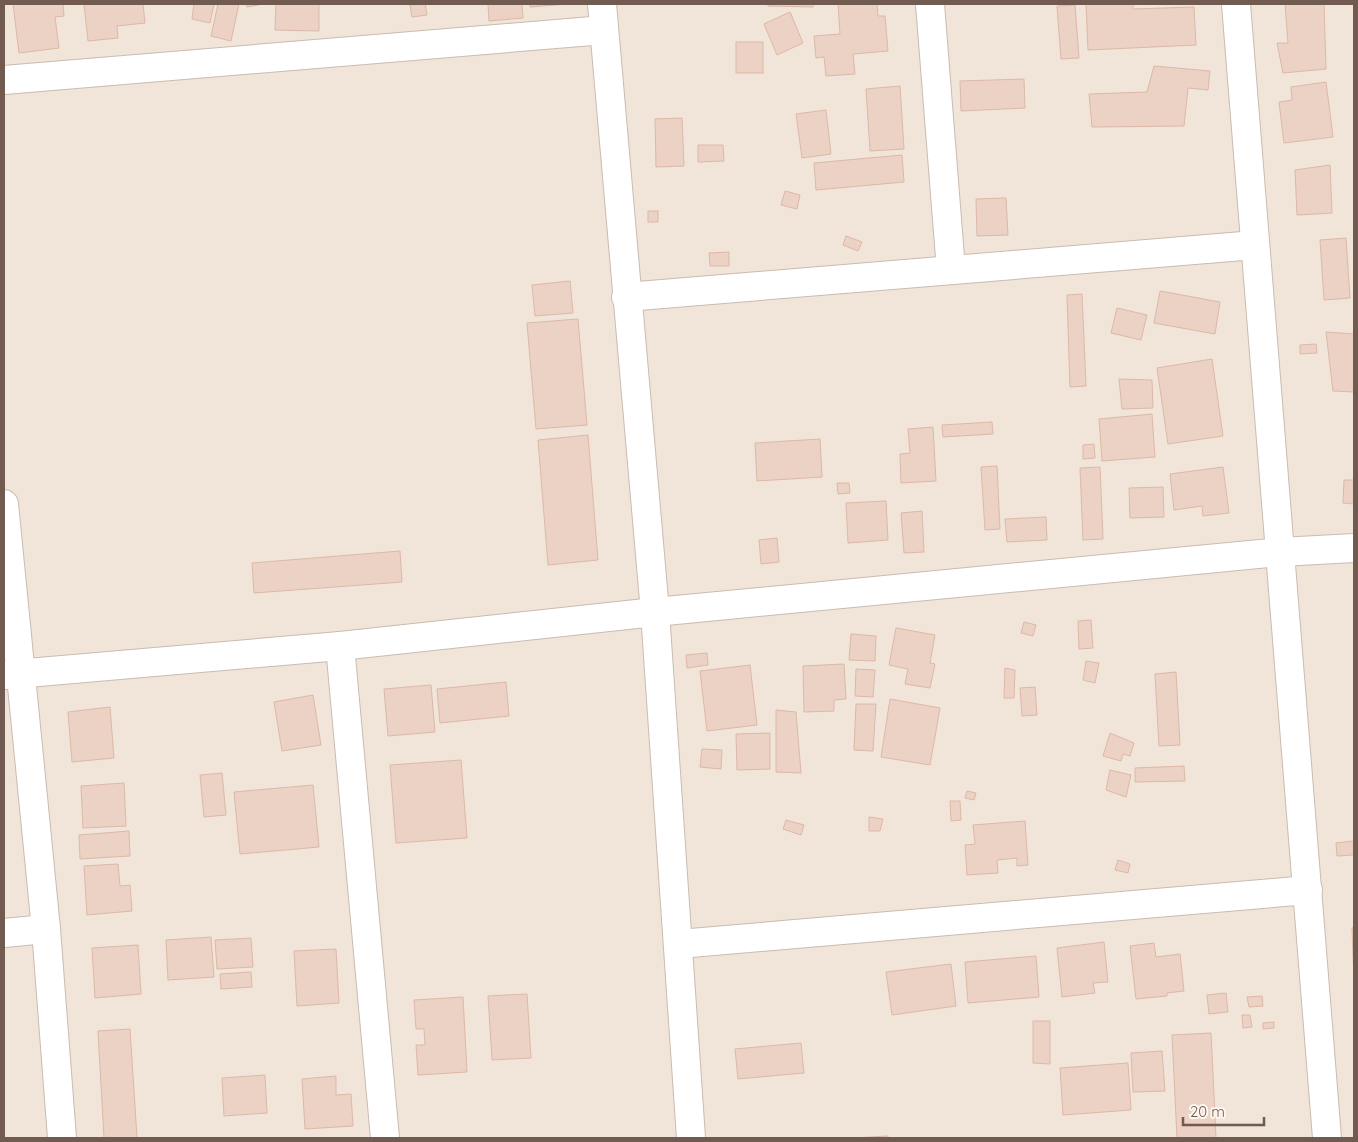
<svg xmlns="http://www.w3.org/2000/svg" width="1358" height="1142" viewBox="0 0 1358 1142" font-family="Quicksand,sans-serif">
<rect width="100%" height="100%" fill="#faf3e9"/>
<rect fill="#f1e4d8" x="4" y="4" width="1350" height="1134"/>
<g fill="#ecd2c4" stroke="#ddb8a7">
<path d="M13 4H63L64 16 55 17 59 48 19 53Z"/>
<path d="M84 4H143L145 23 117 26 118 38 88 41Z"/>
<path d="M194 4H214L210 23 192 19Z"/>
<path d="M218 4H239L231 41 211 36Z"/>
<path d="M246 4H263L247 7Z"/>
<path d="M276 4H319V31L275 30Z"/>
<path d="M425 4 427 15 412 17 410 5Z"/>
<path d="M488 4H522L523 18 489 21Z"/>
<path d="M530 4H567L530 7Z"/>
<path d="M768 4H813V7L768 6Z"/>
<path d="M838 4H877L878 16H885L888 51 853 54 855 74 826 76 824 57 816 58 814 36 840 34Z"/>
<path d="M1086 4H1133V9L1194 7 1196 45 1088 50Z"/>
<path d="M1285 4H1324L1326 69 1283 73 1277 43H1288Z"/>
<path d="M1075 5 1079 58 1061 59 1057 6Z"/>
<path d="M790 12 803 43 777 55 764 24Z"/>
<rect x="736" y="42" width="27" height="31"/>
<path d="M1154 66 1210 71 1208 90 1188 88 1184 126 1092 127 1089 94 1147 92Z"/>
<path d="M1024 79 1025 108 961 111 960 81Z"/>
<path d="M1326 82 1333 137 1284 143 1279 102 1292 100 1291 87Z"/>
<path d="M900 86 904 149 870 151 866 89Z"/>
<path d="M826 110 831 154 802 158 796 114Z"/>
<path d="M682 118 684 166 656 167 655 119Z"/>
<path d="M698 145H723L724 161 698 162Z"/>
<path d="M902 155 904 182 816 190 814 163Z"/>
<path d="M1330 165 1332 213 1297 215 1295 170Z"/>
<path d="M785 191 800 195 797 209 781 205Z"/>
<path d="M1006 198 1008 235 977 236 976 199Z"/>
<rect x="648" y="211" width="10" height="11"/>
<path d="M846 236 862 242 858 251 843 245Z"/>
<path d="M1346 238 1350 298 1324 300 1320 240Z"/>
<path d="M729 252V266H710L709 253Z"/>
<path d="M570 281 573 313 535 316 532 285Z"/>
<path d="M1160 291 1220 302 1215 334 1154 323Z"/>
<path d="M1082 294 1086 386 1070 387 1067 295Z"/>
<path d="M1117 308 1147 315 1141 340 1111 333Z"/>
<path d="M578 319 587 425 536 429 527 323Z"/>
<path d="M1326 332 1354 334V392L1333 391Z"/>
<path d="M1316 344 1317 353 1300 354V345Z"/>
<path d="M1212 359 1223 436 1168 444 1157 368Z"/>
<path d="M1119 379 1152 380 1153 408 1122 409Z"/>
<path d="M1152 414 1155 457 1102 461 1099 419Z"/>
<path d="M992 422 993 434 943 437 942 425Z"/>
<path d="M933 427 936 481 901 483 900 454 910 453 908 429Z"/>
<path d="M588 435 598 560 548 565 538 440Z"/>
<path d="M820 439 822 477 757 481 755 443Z"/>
<path d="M1094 444 1095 458 1083 459V445Z"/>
<path d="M997 466 1000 529 985 530 981 467Z"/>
<path d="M1100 467 1103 539 1083 540 1080 468Z"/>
<path d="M1223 467 1229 513 1203 516 1202 506 1174 510 1170 474Z"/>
<path d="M1344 480H1354V504L1343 503Z"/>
<path d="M837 483H849L850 493 838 494Z"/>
<path d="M1163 487 1164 517 1130 518 1129 488Z"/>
<path d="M886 501 888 540 848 543 846 503Z"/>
<path d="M922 511 924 552 904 553 901 513Z"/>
<path d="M1046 517 1047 540 1007 542 1005 519Z"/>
<path d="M777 538 779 562 761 564 759 540Z"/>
<path d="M400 551 402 582 254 593 252 563Z"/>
<path d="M1091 620 1093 648 1079 649 1078 621Z"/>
<path d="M1024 622 1036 625 1033 636 1021 633Z"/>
<path d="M896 628 935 635 930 663 935 664 930 688 905 684 908 669 889 665Z"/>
<path d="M851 634 876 636 875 661 849 660Z"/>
<path d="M707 653 708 665 687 668 686 655Z"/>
<path d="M1086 661 1099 663 1095 683 1083 680Z"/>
<path d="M844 664 846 699 834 700V711L804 712 803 666Z"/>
<path d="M750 665 757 725 707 731 700 671Z"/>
<path d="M1005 668 1015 670 1014 698H1004Z"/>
<path d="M856 669 875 670 873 697 855 696Z"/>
<path d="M1176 672 1180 745 1159 746 1155 674Z"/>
<path d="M506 682 509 716 440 723 437 689Z"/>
<path d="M431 685 435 732 388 736 384 689Z"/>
<path d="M1035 687 1037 715 1022 716 1020 688Z"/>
<path d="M313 695 321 745 282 751 274 702Z"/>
<path d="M890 699 940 708 930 765 881 757Z"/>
<path d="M856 704H876L873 751 854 750Z"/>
<path d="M110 707 114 758 72 762 68 712Z"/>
<path d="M776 710 796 712 801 773 776 772Z"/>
<path d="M770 733V769L737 770 736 734Z"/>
<path d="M1110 733 1134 743 1130 756 1123 754 1121 761 1103 756Z"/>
<path d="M702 749 722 750 721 769 700 767Z"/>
<path d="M461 760 467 838 396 843 390 765Z"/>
<path d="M1184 766 1185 781 1135 782V768Z"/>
<path d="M1110 770 1131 775 1126 797 1106 790Z"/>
<path d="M222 773 226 815 204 817 200 775Z"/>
<path d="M124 783 126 826 83 828 81 786Z"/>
<path d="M313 785 319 847 240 854 234 792Z"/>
<path d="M967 791 976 793 974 800 965 798Z"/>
<path d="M950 801H960L961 820 951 821Z"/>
<path d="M869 817 883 819 880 831H869Z"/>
<path d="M786 820 804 825 801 835 783 829Z"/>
<path d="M1025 821 1028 865 1017 866V858L997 860 998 873 967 875 965 845 975 844 973 825Z"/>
<path d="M129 831 130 856 80 859 79 835Z"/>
<path d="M1354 841V855L1337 856 1336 843Z"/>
<path d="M1118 860 1130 864 1128 873 1115 870Z"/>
<path d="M118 864 120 886 130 885 132 911 87 915 84 866Z"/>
<path d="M1354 927V979L1352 928Z"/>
<path d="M211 937 214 977 168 980 166 940Z"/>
<path d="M251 938 253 967 217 969 215 940Z"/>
<path d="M1104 942 1108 982 1093 983 1095 993 1062 997 1057 948Z"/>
<path d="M1154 943 1156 957 1180 954 1184 991 1167 993V996L1136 999 1130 946Z"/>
<path d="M138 945 141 994 95 998 92 948Z"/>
<path d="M336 949 339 1003 297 1006 294 951Z"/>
<path d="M1036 956 1039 997 968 1003 965 962Z"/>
<path d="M951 964 956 1006 892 1015 886 972Z"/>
<path d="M251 972 252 987 221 989 220 974Z"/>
<path d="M1226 993 1228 1012 1209 1014 1207 995Z"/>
<path d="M527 994 531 1058 492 1060 488 996Z"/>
<path d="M1262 996 1263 1006 1249 1007 1247 997Z"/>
<path d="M463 997 467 1072 418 1075 416 1045H425L424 1029H416L414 1000Z"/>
<path d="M1242 1015H1250L1252 1027 1243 1028Z"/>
<path d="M1033 1021H1050V1064L1033 1063Z"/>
<path d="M1274 1022V1028L1263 1029V1023Z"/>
<path d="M130 1029 137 1138H104L98 1031Z"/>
<path d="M1211 1033 1216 1138H1177L1172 1035Z"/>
<path d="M801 1043 804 1073 738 1079 735 1049Z"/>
<path d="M1162 1051 1165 1091 1133 1092 1131 1053Z"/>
<path d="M1128 1063 1131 1110 1063 1115 1060 1068Z"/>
<path d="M265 1075 267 1113 224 1116 222 1078Z"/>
<path d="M336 1076V1095L351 1094 353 1126 305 1129 302 1079Z"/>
<path d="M888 1136V1138H854Z"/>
</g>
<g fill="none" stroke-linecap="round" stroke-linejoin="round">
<defs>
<g id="minor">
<path d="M602 4 655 612 691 1138"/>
<path d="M930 4 951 270"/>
<path d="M1236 4 1327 1138"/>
<path d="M4 80 604 30"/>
<path d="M626 297 1255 245"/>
<path d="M4 504 46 929 62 1138"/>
<path d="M340 646 385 1138"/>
<path d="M4 675 340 646 655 612 1280 552 1354 548"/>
<path d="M4 933 46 929"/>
<path d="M679 944 1308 890"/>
</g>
</defs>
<use href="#minor" stroke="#cbbbb0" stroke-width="30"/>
<use href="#minor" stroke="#fff" stroke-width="28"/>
</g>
<rect width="1358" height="1142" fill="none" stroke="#715a50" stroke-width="10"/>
<path d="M1183 1117v8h81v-8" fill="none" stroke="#715a50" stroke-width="2.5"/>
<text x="1190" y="1117" font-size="15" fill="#715a50" stroke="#fdf7ef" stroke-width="4" paint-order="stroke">20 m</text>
</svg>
